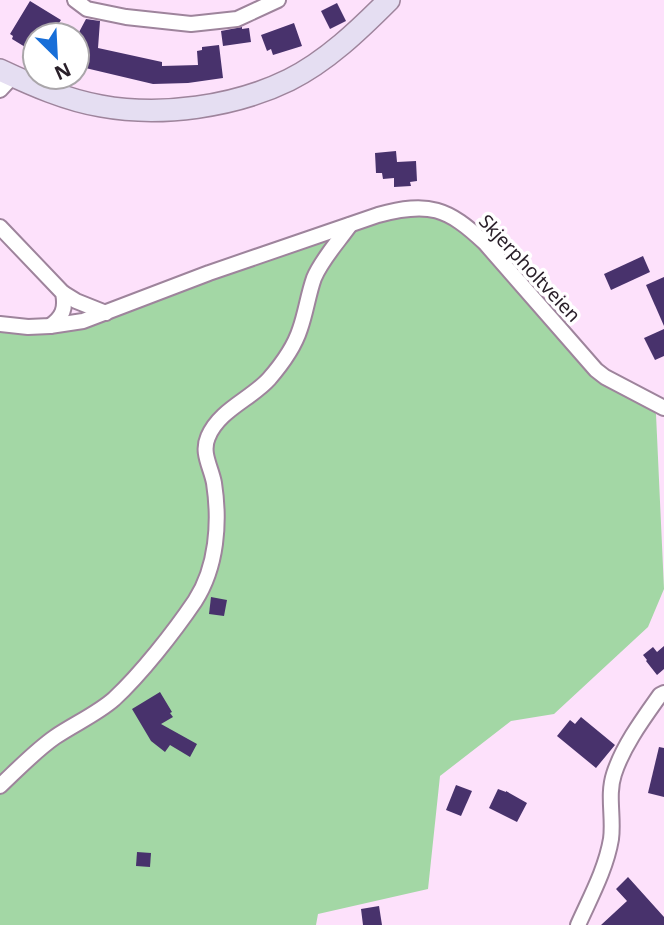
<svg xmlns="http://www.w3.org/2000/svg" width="664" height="925" viewBox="0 0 664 925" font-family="'Noto Sans',sans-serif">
<rect width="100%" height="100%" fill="#fde1fb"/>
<path fill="#a3d7a5" d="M399 209 466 224 570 339 637 396 656 414 664 589 648 627 554 714 511 721 440 776 428 889 318 914 316 925H0V325L53 324Z"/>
<g fill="#48326c">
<path d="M30 1 61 20 51 35H35V53L12 39 13 36 10 34Z"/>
<path d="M337 3 346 21 330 29 321 11Z"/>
<path d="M86 19 100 21 98 48 162 62V66L198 65 197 51 202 50V47L219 45 223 78 188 83 153 84 77 66V36Z"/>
<path d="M294 23 302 46 273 55 271 49 267 51 261 35Z"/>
<path d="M242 27V29L249 28 251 42 223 46 221 31Z"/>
<path d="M396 151 397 162 416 161 417 181 410 182 411 186 394 187V178L383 179 382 173H376L375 153Z"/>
<path d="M643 256 650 272 611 290 604 274Z"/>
<path d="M664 277V326L646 285Z"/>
<path d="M664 329V356L655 360 644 338Z"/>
<path d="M211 597 227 600 224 616 209 614Z"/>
<path d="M664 646V669L657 675 646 661 647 660 643 655 653 647 657 652Z"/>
<path d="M160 692 172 712 170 713 173 717 161 724 197 744 190 757 170 745 165 752 151 741 132 709Z"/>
<path d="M581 717 615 745 596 768 557 736 570 720 575 724Z"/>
<path d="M659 747 664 748V797L648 793Z"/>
<path d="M456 785 472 791 461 816 446 810Z"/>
<path d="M498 789 506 792V791L527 803 517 822 489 808Z"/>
<path d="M137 852 151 853 150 867 136 866Z"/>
<path d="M628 877 664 917V925H601L627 901 616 889Z"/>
<path d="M379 906 382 925H363L361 909Z"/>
</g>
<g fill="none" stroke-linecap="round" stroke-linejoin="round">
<defs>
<g id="street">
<path d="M75 0 87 9 126 17 191 24 237 19 278 0"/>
<path d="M0 90 13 76"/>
<path d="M0 227 63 293C66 308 63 317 50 326"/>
<path d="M63 293 76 301 106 313"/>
<path d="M0 324 28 327 50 326 83 321 209 273 378 215C429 201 448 208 485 243L596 370 605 377 664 408"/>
<path d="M0 786C18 769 35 751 55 737 74 724 97 714 114 699 141 674 174 632 195 601 217 567 220 522 214 483 211 467 201 453 208 437 219 410 251 399 269 379 282 364 294 348 300 329 306 312 308 295 314 278 322 259 338 242 350 225"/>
<path d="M578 925C590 898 606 869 611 839 614 818 607 795 614 774 623 746 643 719 660 695L664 693"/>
</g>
<path id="secondary" d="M0 70C32 85 66 100 101 106 161 117 234 107 289 80 327 61 359 30 389 0"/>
</defs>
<use href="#street" stroke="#9e849c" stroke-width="18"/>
<use href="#secondary" stroke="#9e849c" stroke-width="24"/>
<use href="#street" stroke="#fff" stroke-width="14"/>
<use href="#secondary" stroke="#e5def2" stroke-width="21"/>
</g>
<g text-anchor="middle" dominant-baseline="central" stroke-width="7" stroke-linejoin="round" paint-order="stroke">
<g font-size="19" fill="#2a202a" stroke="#fff">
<text transform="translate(530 268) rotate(47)">Skjerpholtveien</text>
</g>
</g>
<g transform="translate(56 56) rotate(156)"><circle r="33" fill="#ffffff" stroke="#aaa6aa" stroke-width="2"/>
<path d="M0-5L12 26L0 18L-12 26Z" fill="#176ed8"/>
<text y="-10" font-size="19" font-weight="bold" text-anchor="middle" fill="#2a202a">N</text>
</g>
</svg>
